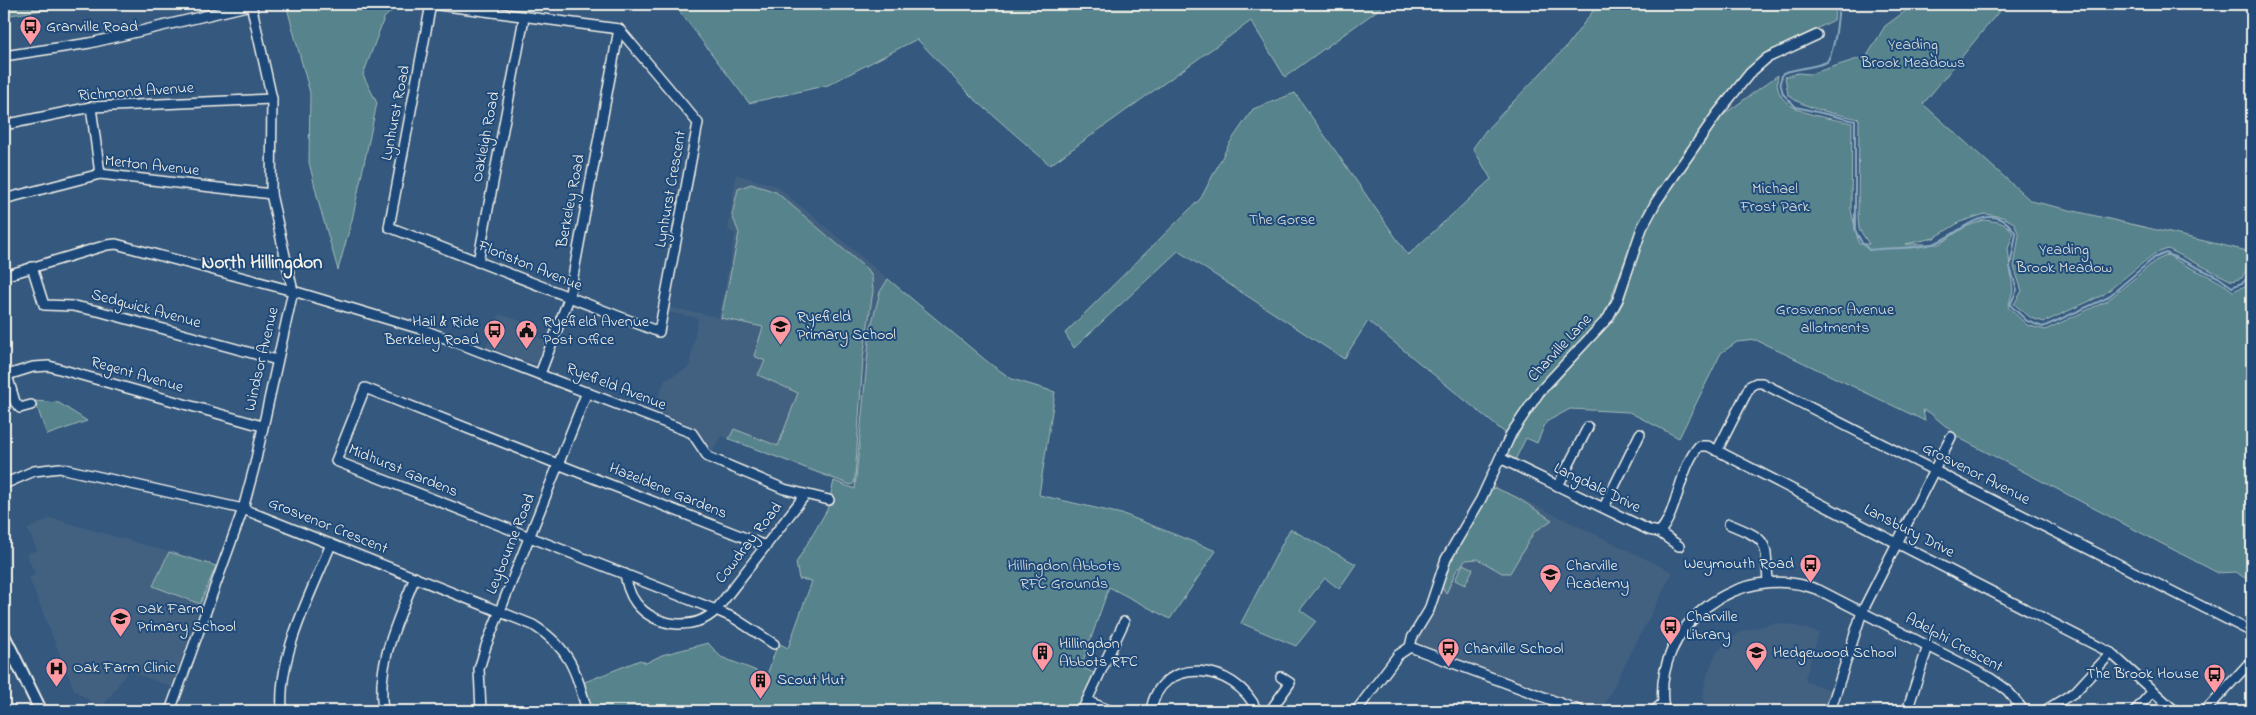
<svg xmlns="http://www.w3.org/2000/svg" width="2256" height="715" viewBox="0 0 2256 715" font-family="'Indie Flower',sans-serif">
<rect width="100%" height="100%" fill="#34587e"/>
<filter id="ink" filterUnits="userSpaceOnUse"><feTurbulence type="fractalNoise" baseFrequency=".02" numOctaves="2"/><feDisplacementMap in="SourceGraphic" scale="10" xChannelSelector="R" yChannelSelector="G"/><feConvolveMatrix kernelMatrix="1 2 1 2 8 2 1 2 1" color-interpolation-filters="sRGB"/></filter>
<g filter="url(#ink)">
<g fill="#436180">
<path d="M736 174 777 186 888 279 880 292 870 330 855 489 721 436 713 452 695 428 653 409 665 380 689 367 698 318 667 312 668 307 719 317 735 234 728 230Z"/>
<path d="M500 314 521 321 523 331 546 341 536 364 486 347Z"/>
<path d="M1493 485 1673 572 1601 711H1593L1567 703 1414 643 1432 617 1443 580Z"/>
<path d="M51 518 169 552 153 586 200 604 172 687 128 671 101 709 74 690 29 578 35 574 26 554 37 550 27 529Z"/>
<path d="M1774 623 1793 625 1819 633 1805 679 1807 682 1831 690 1825 711H1705L1703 697 1705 681 1715 655 1727 641 1742 631Z"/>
</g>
<g fill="#56838c" stroke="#a5baba">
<path d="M4 4H81L4 16Z"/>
<path d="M286 4H399L384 18 363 75 377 103 352 220 338 270 319 204 309 162 310 93Z"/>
<path d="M674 4H1386L1285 77 1251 21 1050 165 971 96 917 39 828 85 749 103Z"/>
<path d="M1598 4H1836L1834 20 1760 58 1723 97 1646 208 1632 241 1604 317 1532 393 1505 433 1368 321 1344 359 1178 251 1074 348 1065 333 1201 198 1229 144 1253 109 1295 93 1408 255 1491 179 1473 148 1486 130 1567 46Z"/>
<path d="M1915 4H2005L1923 104 2031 201 2252 252V263L2249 264 2242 278 2232 281 2168 249 2154 254 2103 295 2044 322 2031 318 2014 304 2022 291 2014 267 2019 235 2014 223 2003 217 1985 214 1960 222 1934 238 1906 244H1939L1965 227 1984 220 1999 222 2009 227 2013 234 2008 249 2013 291 2008 307 2027 325 2045 330 2107 301 2155 261 2168 255C2189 270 2212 274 2233 291L2245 286 2252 272V582L2235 572 2218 573 1984 451 1961 439 1930 413 1923 410 1925 421 1756 340 1737 342 1721 353 1679 438 1629 412 1570 409 1546 422 1537 443 1526 438 1515 460 1505 456 1536 405 1613 319 1623 303 1639 247 1651 219 1689 160 1719 118 1778 75C1770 113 1825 117 1852 123L1851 210 1859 244H1869L1859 229 1858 217 1859 119C1837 114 1804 109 1788 95L1785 77 1798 73 1810 74 1867 56 1885 26Z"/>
<path d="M751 184 776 192 869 271 872 277 873 291 863 358 855 477 854 483 851 485 729 439 734 429 778 446 798 393 758 375 765 361 754 356 763 327 721 318 739 233 732 215 738 189Z"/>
<path d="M888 279 989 363 1012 379 1055 392 1039 495 1126 515 1216 551 1170 619 1109 587 1081 667 1094 673 1077 711H586L580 684 640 660 646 663 662 655 708 643 721 657 767 675 778 643 788 648 812 581 799 579 796 563 827 510 834 481 855 489 870 330 880 292Z"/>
<path d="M35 401 59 403 87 421 47 435Z"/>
<path d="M1495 488 1516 497 1552 520 1534 532 1510 573H1502L1478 559 1466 560 1456 571 1446 594 1441 586 1448 563 1490 490Z"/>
<path d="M1290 529 1356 564 1339 589 1325 578 1300 610 1316 621 1296 646 1241 623Z"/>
<path d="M169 552 216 566 200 604 153 586Z"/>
<path d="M1463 564 1473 569 1465 585 1455 580Z"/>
</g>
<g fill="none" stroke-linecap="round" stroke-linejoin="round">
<path stroke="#8caabf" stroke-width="2" d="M1839 4C1837 23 1836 46 1827 62 1812 68 1798 68 1783 73L1780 82 1783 94 1796 107 1855 121V230L1862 243 1869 250C1891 247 1915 250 1935 243 1960 234 1993 195 2016 234L2010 267 2017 290 2010 305 2027 321 2043 327 2107 298 2154 258 2166 253 2218 277 2232 287 2244 282 2252 269"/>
<defs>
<g id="minor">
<path d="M431 4 619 29 698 123 659 332 389 227Z"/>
<path d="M4 56 90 43 251 5"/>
<path d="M91 107 100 174"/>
<path d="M4 125 91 107 272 99"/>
<path d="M4 199 100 174 271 194"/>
<path d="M478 262 524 18"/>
<path d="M32 267 44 305 73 306 98 311 277 360"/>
<path d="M4 276 107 245 116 244 293 291 424 330 692 433 708 457 784 489 829 500"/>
<path d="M540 374 569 298 619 29"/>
<path d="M7 375 15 402 20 408 31 405"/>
<path d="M4 376 33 367 49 366 262 426"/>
<path d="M1717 451 1750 386 1756 383H1762L2252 632"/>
<path d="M1500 458 1649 530 1659 532 1679 546"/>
<path d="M4 484 34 471 60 468 243 509 533 625C570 648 576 671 587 711"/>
<path d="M1558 486 1588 427"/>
<path d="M1604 507 1640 434"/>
<path d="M1729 524C1770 541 1765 540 1768 582"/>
<path d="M1659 532C1677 516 1679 468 1699 446H1708L2111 653 2175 711"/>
<path d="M766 546 365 388 336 461 716 610 734 618 774 644"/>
<path d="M625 574C627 584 629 594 636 603 654 627 695 632 716 610L805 495"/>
<path d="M1410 647 1412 638 1429 610 1446 559 1481 499 1511 434 1540 391 1608 318 1618 299 1642 228 1656 202 1717 114 1750 73 1767 58 1817 35"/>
<path d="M1410 647 1581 711"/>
<path d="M1087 701 1111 711"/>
<path d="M170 711 243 509 254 468 293 291 271 194 272 99 251 4"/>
<path d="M282 711C278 653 310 597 331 544"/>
<path d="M383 711C376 663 398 621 415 577"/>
<path d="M481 711 479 669 486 646 587 392"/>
<path d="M1082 711 1124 622"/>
<path d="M1151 711C1159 654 1236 662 1257 711"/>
<path d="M1270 711 1290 683 1281 677"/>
<path d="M1356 711 1398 655 1410 647"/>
<path d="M1654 711 1663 703"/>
<path d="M1664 711C1650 625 1740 559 1819 590L1990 678 2007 690 2024 711"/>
<path d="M1830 711 1862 612 1951 437"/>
<path d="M1907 711 1928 646"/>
<path d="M2044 711 2075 692 2111 653"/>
<path d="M2135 711 2153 691"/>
<path d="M2205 711 2252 660"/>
</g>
<path id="major" d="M4 636 41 711"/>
</defs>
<use href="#minor" stroke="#f4f1e8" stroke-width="12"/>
<use href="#major" stroke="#f4f1e8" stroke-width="15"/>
<use href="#minor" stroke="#1f4a7a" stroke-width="9"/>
<use href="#major" stroke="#1f4a7a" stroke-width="11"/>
</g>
</g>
<defs>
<symbol id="bus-pin" viewBox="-11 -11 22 30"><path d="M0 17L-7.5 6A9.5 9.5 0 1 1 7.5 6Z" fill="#ff9aa2" stroke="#1f4a7a"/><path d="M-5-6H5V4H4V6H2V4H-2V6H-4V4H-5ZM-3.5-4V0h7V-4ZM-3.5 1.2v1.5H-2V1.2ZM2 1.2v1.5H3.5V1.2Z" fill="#111"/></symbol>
<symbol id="school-pin" viewBox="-11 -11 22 30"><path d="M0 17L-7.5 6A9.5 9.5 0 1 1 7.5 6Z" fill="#ff9aa2" stroke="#1f4a7a"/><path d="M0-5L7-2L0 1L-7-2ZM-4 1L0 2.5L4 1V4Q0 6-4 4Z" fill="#111"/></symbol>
<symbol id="civic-pin" viewBox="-11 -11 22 30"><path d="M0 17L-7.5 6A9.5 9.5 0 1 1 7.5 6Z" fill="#ff9aa2" stroke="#1f4a7a"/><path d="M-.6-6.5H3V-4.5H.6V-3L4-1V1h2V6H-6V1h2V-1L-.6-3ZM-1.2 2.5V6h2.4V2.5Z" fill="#111"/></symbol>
<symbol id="building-pin" viewBox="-11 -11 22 30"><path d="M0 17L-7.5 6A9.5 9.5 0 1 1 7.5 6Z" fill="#ff9aa2" stroke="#1f4a7a"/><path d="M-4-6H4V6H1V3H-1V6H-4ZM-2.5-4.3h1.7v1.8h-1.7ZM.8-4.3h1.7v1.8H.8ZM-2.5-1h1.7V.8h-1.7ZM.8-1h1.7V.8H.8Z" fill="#111"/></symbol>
<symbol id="hospital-pin" viewBox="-11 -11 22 30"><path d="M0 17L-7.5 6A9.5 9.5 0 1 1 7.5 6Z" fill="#ff9aa2" stroke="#1f4a7a"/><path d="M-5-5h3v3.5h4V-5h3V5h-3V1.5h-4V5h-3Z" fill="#111"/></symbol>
</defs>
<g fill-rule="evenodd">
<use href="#bus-pin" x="18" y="14" width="25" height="34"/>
<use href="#school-pin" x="768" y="314" width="25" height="34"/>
<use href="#bus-pin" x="482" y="318" width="25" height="34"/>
<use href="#civic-pin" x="514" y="318" width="25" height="34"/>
<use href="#bus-pin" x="1798" y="552" width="25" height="34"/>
<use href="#school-pin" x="1538" y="562" width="25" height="34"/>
<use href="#school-pin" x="108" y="606" width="25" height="34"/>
<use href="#bus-pin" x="1658" y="614" width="25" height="34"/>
<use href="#bus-pin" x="1436" y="636" width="25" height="34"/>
<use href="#building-pin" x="1030" y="640" width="25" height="34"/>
<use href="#school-pin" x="1744" y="640" width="25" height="34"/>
<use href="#hospital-pin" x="44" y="656" width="25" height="34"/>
<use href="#bus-pin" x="2202" y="662" width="25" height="34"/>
<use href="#building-pin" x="748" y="668" width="25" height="34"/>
</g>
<g text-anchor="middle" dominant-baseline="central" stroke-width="4" stroke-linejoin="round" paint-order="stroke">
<g font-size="16" fill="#f4f1e8" stroke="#1f4a7a" text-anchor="start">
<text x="46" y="27">Granville Road</text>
<text x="797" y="317">Ryefield<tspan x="797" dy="18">Primary School</tspan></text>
<text x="479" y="322" text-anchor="end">Hail &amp; Ride<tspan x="479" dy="18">Berkeley Road</tspan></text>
<text x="543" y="322">Ryefield Avenue<tspan x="543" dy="18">Post Office</tspan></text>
<text x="1794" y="564" text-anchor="end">Weymouth Road</text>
<text x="1566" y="566">Charville<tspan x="1566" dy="18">Academy</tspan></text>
<text x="137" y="609">Oak Farm<tspan x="137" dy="18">Primary School</tspan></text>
<text x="1686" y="617">Charville<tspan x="1686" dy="18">Library</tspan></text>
<text x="1059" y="644">Hillingdon<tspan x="1059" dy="18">Abbots RFC</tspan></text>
<text x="1464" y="649">Charville School</text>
<text x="1773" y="653">Hedgewood School</text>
<text x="73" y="668">Oak Farm Clinic</text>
<text x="2199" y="674" text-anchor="end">The Brook House</text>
<text x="777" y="680">Scout Hut</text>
</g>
<g font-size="16" fill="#dce0da" stroke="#1f4a7a">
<text x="1913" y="45">Yeading<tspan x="1913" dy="18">Brook Meadows</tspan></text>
<text x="1775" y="189">Michael<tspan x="1775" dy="18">Frost Park</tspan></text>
<text x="1282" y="220">The Gorse</text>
<text x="2064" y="250">Yeading<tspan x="2064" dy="18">Brook Meadow</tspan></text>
<text x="1835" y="310">Grosvenor Avenue<tspan x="1835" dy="18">allotments</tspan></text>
<text x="1064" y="566">Hillingdon Abbots<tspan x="1064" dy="18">RFC Grounds</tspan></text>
</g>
<g font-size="16" fill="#f4f1e8" stroke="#1f4a7a">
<text transform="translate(136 92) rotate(-4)">Richmond Avenue</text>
<text transform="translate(396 113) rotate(-79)">Lynhurst Road</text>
<text transform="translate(486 137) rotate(-79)">Oakleigh Road</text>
<text transform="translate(152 166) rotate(6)">Merton Avenue</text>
<text transform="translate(671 189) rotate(-80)">Lynhurst Crescent</text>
<text transform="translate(571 201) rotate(-79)">Berkeley Road</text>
<text transform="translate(530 266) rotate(22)">Floriston Avenue</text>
<text transform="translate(146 309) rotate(15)">Sedgwick Avenue</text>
<text transform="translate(1560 348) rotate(-47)">Charville Lane</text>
<text transform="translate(262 359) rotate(-77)">Windsor Avenue</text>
<text transform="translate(137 375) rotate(16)">Regent Avenue</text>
<text transform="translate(616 387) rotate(21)">Ryefield Avenue</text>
<text transform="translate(403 471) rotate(22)">Midhurst Gardens</text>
<text transform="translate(1976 474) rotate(27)">Grosvenor Avenue</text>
<text transform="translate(1597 488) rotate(26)">Langdale Drive</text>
<text transform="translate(668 491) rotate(22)">Hazeldene Gardens</text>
<text transform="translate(328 526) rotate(22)">Grosvenor Crescent</text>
<text transform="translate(1909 531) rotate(27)">Lansbury Drive</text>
<text transform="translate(749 543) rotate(-52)">Cowdray Road</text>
<text transform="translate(511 544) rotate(-68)">Leybourne Road</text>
<text transform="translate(1954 643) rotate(28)">Adelphi Crescent</text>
</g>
<g font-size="19" font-weight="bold" fill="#f4f1e8" stroke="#1f4a7a">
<text x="262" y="263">North Hillingdon</text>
</g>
</g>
<rect width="2256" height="715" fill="none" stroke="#1f4a7a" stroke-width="20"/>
<rect x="10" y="10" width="2236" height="695" fill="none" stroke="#f4f1e8" stroke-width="2" filter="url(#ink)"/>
</svg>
